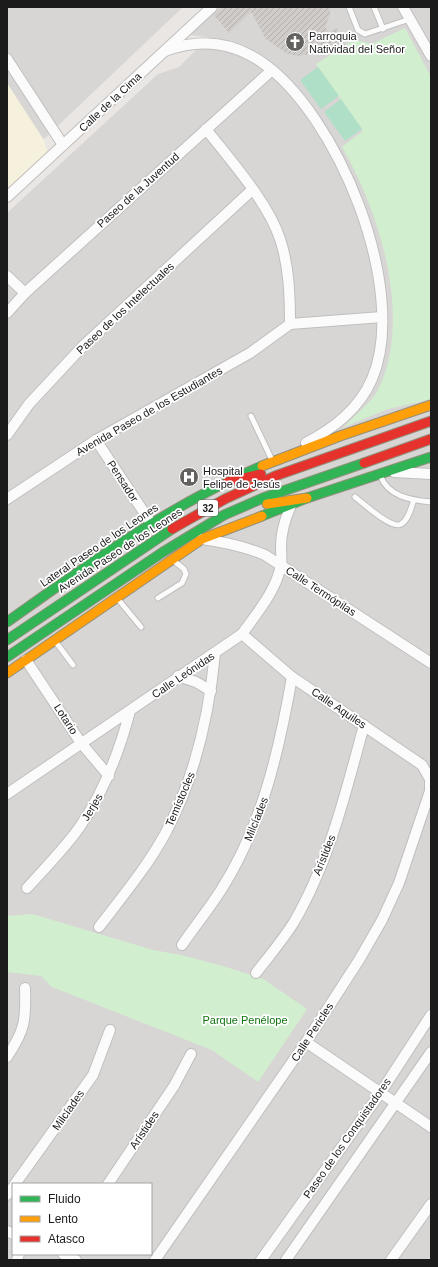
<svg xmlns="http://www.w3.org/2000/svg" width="438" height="1267" viewBox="0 0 438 1267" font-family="Arial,sans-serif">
<defs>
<pattern id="building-hatch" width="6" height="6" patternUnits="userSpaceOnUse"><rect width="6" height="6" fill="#d0ccca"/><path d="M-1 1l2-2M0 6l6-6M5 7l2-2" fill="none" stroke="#b2afad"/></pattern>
</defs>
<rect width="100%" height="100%" fill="#e9e6e3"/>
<g fill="#d8d6d5" fill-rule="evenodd">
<path d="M7 7H183L7 174Z"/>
<path d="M239 7H431V1260H7V213L158 74 179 67ZM13 1184H151V1254H13Z"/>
</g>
<path fill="#f5f1dc" d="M7 83 44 140 49 157 7 195Z"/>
<path fill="#d7d6d5" d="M220 7H394L405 28 372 44 354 40 295 79 269 57 233 40 189 35Z"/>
<g fill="#d1efce">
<path d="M405 28 431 77V399L388 409 344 427C353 417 370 403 377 392 414 321 380 212 342 147L363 131 316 64 354 40 372 44Z"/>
<path d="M32 914 153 950 181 955 223 966 263 979 307 1009 258 1082 212 1050 52 987 41 976 7 972V916Z"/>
</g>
<g fill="#afdfc6">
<path d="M318 67 339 96 321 109 300 80Z"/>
<path d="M341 99 362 129 345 141 324 112Z"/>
</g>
<path fill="url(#building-hatch)" d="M223 7H330V14L325 27 329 33 336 28 346 46 338 50 328 45 310 54 297 56 286 53 266 39 251 12 229 33 214 15Z"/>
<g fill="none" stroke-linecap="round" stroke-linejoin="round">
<defs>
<g id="lane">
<path d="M349 7 358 30 365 34 410 19"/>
<path d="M374 7 383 29"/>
<path d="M251 416 272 460"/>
<path d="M380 475C388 497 411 500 431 502"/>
<path d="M355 497C363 503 392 530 401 524 409 520 411 507 414 500"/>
<path d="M117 598 141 627"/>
<path d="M158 598 182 583 186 574 184 569 174 561"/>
<path d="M55 641 73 665"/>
</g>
<g id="street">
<path d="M403 7 431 56"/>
<path d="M165 51C197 39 230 41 260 61 337 112 410 290 372 379 359 409 334 428 306 443"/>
<path d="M7 59 63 145"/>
<path d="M206 129C230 160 268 202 280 239 289 266 290 295 290 324"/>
<path d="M7 197 212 7"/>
<path d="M7 276 25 293"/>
<path d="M7 313 25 293 272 70"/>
<path d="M290 324 382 317"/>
<path d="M7 435 29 404 83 346 252 190"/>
<path d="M96 440 151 523"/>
<path d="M394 472 431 474"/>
<path d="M7 499 96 440 250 353 290 324"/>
<path d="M202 539C224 542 244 546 265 555L431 663"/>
<path d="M26 660 81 743 109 776"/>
<path d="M178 676 196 682 211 691"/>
<path d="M7 794 242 634C257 613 276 591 281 565 282 559 281 552 281 546 281 531 285 519 291 505"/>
<path d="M27 888C45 868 64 849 79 828 104 792 119 753 130 711"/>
<path d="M99 927C122 897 147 867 165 834 195 778 209 716 215 653"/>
<path d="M182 945C195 926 209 909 221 890 262 826 279 751 292 677"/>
<path d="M256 973C269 956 283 940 294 922 329 862 346 792 364 725"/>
<path d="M306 1042 431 1127"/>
<path d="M7 1057C25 1030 26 1021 25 988"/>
<path d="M15 1184 93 1075 110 1030"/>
<path d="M108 1184 174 1086 191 1054"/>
<path d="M7 1195 13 1187"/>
<path d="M7 1231 13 1234"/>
<path d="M63 1254 76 1260"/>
<path d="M17 1260 19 1254"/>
<path d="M155 1260 306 1042 359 960 382 920 399 883 430 791V779L422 765 292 677 242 634"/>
<path d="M261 1260 381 1092 431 1015"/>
<path d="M286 1260 431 1052"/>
<path d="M391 1260 431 1204"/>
</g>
<g id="fast">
<path d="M262 516 307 498 431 457"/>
<path d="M7 622C89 564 169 505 262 466"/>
<path d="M7 640 172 529"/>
<path d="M7 657 163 552 224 515 263 498 364 463"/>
</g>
<g id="slow">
<path d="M262 466 340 436 431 405"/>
<path d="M267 504 307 498"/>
<path d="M7 673 202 539 262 516"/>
</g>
<g id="jam">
<path d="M364 463 431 439"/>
<path d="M227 482 261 474"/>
<path d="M172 529 225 499 275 476 431 421"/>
</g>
</defs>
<use href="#lane" stroke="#c0bfbe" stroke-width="7"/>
<use href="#street" stroke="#c0bfbe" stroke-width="12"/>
<use href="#fast" stroke="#92917c" stroke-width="11"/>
<use href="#slow" stroke="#92917c" stroke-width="11"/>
<use href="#jam" stroke="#92917c" stroke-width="11"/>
<use href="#lane" stroke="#fcfbfb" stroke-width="5"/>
<use href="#street" stroke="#fcfbfb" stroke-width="10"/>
<use href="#fast" stroke="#30b455" stroke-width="9"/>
<use href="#slow" stroke="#ff9f0a" stroke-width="9"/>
<use href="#jam" stroke="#e5322d" stroke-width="9"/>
</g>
<defs>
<symbol id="church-disc" viewBox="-11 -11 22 22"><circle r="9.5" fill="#636261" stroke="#fff"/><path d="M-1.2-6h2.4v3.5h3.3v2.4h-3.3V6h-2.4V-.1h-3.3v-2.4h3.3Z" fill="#fff"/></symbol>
<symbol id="hospital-disc" viewBox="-11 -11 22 22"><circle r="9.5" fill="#636261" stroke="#fff"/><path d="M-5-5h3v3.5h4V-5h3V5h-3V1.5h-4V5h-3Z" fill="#fff"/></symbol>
</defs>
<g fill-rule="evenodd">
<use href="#church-disc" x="284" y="31" width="22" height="22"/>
<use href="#hospital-disc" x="178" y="466" width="22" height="22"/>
</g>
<g text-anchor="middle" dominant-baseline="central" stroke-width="3.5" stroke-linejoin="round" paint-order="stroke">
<rect fill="#fff" stroke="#5f5f5f" stroke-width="1" x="198" y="500" width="20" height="16" rx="3"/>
<g font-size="10" font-weight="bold" fill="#1b1b1b">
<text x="208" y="508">32</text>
</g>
<g font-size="11" fill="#1b1b1b" stroke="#fff" text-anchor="start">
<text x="309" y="36">Parroquia<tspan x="309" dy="13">Natividad del Señor</tspan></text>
<text x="203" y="471">Hospital<tspan x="203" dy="13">Felipe de Jesús</tspan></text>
</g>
<g font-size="11" fill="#1b1b1b" stroke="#fff">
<text transform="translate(110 102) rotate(-43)">Calle de la Cima</text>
<text transform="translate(138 190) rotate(-42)">Paseo de la Juventud</text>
<text transform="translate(125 308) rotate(-43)">Paseo de los Intelectuales</text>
<text transform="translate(149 411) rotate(-30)">Avenida Paseo de los Estudiantes</text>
<text transform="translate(123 481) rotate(57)">Pensador</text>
<text transform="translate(99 545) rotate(-34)">Lateral Paseo de los Leones</text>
<text transform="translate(120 550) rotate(-33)">Avenida Paseo de los Leones</text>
<text transform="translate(321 591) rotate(33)">Calle Termópilas</text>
<text transform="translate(183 675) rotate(-34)">Calle Leónidas</text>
<text transform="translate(339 708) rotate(34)">Calle Aquiles</text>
<text transform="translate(66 719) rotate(57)">Lotario</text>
<text transform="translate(180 799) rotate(-67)">Temístocles</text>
<text transform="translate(92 807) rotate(-59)">Jerjes</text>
<text transform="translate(256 819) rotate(-68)">Milcíades</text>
<text transform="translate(324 855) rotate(-68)">Arístides</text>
<text transform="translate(312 1032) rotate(-57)">Calle Pericles</text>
<text transform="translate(68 1110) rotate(-55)">Milcíades</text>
<text transform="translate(144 1130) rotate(-56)">Arístides</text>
<text transform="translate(347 1138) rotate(-55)">Paseo de los Conquistadores</text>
</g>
<g font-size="11" fill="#0f720f" stroke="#fff">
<text x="245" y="1020">Parque Penélope</text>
</g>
</g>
<rect width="438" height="1267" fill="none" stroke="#1b1b1b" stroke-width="16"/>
<rect x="12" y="1183" width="140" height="72" fill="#ffffff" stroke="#a4a4a4"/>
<rect x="20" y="1196" width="20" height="6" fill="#30b455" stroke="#a4a4a4"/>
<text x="48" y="1203" font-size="12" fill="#1b1b1b">Fluido</text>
<rect x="20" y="1216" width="20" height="6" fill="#ff9f0a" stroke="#a4a4a4"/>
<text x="48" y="1223" font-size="12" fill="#1b1b1b">Lento</text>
<rect x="20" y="1236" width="20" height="6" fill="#e5322d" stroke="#a4a4a4"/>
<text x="48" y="1243" font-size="12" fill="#1b1b1b">Atasco</text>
</svg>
